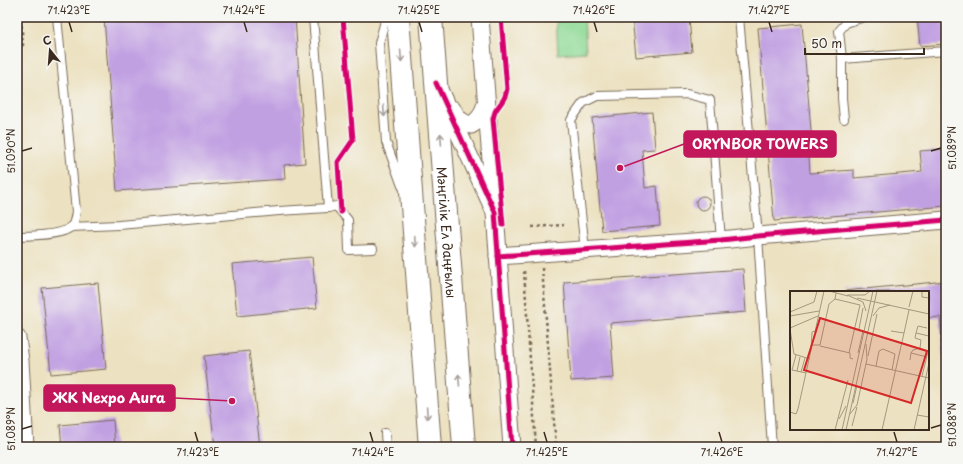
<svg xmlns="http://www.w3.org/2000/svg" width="963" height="464" viewBox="0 0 963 464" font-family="'Playpen Sans',sans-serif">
<rect width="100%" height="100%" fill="#f6f6f2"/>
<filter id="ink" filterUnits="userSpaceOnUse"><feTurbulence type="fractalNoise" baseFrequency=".025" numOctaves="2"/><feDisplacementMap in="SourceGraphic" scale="8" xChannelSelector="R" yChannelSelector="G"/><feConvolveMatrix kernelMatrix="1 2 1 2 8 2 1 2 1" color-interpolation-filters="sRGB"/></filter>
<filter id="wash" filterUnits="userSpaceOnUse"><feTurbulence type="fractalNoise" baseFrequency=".012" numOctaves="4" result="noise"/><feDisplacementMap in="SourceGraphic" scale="16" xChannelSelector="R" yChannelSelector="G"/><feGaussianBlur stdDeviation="0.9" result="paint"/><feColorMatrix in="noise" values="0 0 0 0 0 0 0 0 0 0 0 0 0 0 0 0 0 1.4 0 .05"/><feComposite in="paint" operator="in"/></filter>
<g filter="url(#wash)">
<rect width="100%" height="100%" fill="#ece1c0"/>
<path fill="#8fda96" stroke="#65825a" d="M556 17H584L586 52 558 54Z"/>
<g id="blocks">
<g fill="#c1a0e2">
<path d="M104 17H295L305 163 284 165 285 179 117 191Z"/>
<path d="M632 17H677L678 19 689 18 692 52 636 57Z"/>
<path d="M917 17H946V44L920 46Z"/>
<path d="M802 24 812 142 808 143 810 173 854 170V178L922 172 920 151 946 149V206L774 221 758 28Z"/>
<path d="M652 112 655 149 642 150 645 188 657 186 660 226 602 231 592 118Z"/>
<circle cx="703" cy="203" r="7"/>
<path d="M312 257 317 308 237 316 232 264Z"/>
<path d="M743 269 746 312 610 323 614 378 571 381 564 282Z"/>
<path d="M946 281V372H945L940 317 928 318V292H844V291Z"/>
<path d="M98 283 106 369 51 374 42 288Z"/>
<path d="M249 351 260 447H215L204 356Z"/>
<path d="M113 420 115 447H62L60 425Z"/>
</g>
</g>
</g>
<g filter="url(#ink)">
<use href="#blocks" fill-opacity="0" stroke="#796a57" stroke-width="1"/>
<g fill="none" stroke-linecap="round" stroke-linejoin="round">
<defs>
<g id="lane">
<path d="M313 17 328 208"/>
<path d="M386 17 379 43 386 142 402 186"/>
<path d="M739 17 758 236 772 447"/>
<path d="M842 59 839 31 846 23 864 17"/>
<path d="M844 119 842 98V59L946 51"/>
<path d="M70 227 119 225 279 211 328 208 336 206 348 220 349 250 373 249"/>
<path d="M17 236C29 236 60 235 70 228 75 224 75 217 76 211L57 17"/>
<path d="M585 250 571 120 583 103 597 96 687 94 710 100 721 240"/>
<path d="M385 433 386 447"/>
</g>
<g id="street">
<path d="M480 17 494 199"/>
<path d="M440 92 495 212 512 447"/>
<path d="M452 109C458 118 460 123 471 125 481 119 482 114 486 104"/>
<path d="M498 256 721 240 758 236 946 220"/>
<path d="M17 338 20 361 25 447"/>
</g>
<g id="secondary">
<path d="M398 17 430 447"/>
<path id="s1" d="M431 17 464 447"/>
</g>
</defs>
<use href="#lane" stroke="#796a57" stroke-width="10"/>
<use href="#street" stroke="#796a57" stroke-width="19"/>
<use href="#secondary" stroke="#796a57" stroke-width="24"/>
<g stroke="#796a57" stroke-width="2.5" stroke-dasharray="3 3" stroke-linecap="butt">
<path d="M17 24 21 25"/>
<path d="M17 49 23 45 21 17"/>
<path d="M532 227 564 225"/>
<path d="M542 268 556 447"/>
<path d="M524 271 536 447"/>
</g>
<use href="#lane" stroke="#fff" stroke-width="8"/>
<use href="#street" stroke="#fff" stroke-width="17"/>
<use href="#secondary" stroke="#fff" stroke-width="22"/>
<defs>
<g id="cycleway">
<path d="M501 17 507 89C505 100 502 101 496 110 494 113 494 116 493 119L503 225"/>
<path d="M436 83 495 212 512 447"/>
<path d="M341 212 338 162 353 140 343 17"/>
<path d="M498 256 721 240 758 236 946 220"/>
</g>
</defs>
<use href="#cycleway" stroke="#f6f6f2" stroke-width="8"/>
<use href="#cycleway" stroke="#d6006c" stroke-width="5"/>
</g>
<defs><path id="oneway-shaft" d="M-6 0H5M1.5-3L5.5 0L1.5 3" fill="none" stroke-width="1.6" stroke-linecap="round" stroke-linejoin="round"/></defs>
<g stroke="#a79f9a">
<use href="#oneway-shaft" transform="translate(401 56) rotate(86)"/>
<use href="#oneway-shaft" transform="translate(384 111) rotate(86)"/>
<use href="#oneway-shaft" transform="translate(441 139) rotate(-94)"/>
<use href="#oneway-shaft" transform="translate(415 241) rotate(86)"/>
<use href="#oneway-shaft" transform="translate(459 380) rotate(-94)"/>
<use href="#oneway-shaft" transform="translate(427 413) rotate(86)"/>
</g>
</g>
<path fill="none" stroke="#3b2a1e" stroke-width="1.5" d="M69 22 72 32M244 22 247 32M419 22 422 32M594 22 597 32M769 22 772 32M22 151 32 148M931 151 941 148M931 428 941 425M22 429 32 426M195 432 198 442M370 432 373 442M544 432 547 442M719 432 722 442M894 432 897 442"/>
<g text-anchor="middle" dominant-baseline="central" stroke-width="3" stroke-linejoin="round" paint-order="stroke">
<g font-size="13" fill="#3b2a1e" stroke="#f6f6f2">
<text stroke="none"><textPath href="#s1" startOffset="216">Мәңгілік Ел даңғылы</textPath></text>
</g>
</g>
<g transform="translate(790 291)">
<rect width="139" height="139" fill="#ece1c0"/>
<path fill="none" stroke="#a5987f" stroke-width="1" d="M39 0 58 5M132 0V6L139 7M46 2 45 8 70 14 59 62M57 4 73 11 76 20M58 4H75L80 0M67 7 139 23M119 16 123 0M0 21 24 11 27 0M0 25 29 20M83 25 89 17 100 14M0 37 28 25M137 37 128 35 126 42 139 45M0 38 4 63 20 68M69 38 73 17M101 40 114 42 119 19M22 54H30L39 13 45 8M30 55 60 62V67L63 68M21 59 22 41 25 40M68 62 73 40M121 62 123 59 130 57 131 49 125 47 126 42M6 64 2 79 16 82M78 65 87 23M120 69 121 62 137 66M76 73 139 87M86 75 89 60 93 58 105 63 102 79M7 80 10 66M11 81 15 67M132 85 139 57M63 112 67 94M0 121 6 123 8 118 34 0M60 123 67 114 77 68 76 53M127 124 139 126M49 128 56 115M62 135 67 116M45 139 58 89M52 139 83 0M56 139 87 0M92 139 114 42M124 139 139 72"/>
<path fill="#d62828" fill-opacity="0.15" stroke="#d62828" stroke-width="2" d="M30 27 137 60 121 112 14 79Z"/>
<rect width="139" height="139" fill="none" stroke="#3b2a1e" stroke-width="2"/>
</g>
<path fill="none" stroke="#c2185b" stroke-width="1.5" d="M620 168L684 144M232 401L175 398"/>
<g fill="#c2185b" stroke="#f6f6f2" stroke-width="1.5">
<circle cx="620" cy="168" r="4"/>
<circle cx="232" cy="401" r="4"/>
</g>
<g fill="#c2185b" stroke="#c2185b" stroke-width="1.5">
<rect x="684" y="131" width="152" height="26" rx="4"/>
<rect x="44" y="385" width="131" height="26" rx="4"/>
</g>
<g font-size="14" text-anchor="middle" font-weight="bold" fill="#fff">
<text x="760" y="149">ORYNBOR TOWERS</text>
<text x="109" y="403">ЖК Nexpo Aura</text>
</g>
<rect width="963" height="464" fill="none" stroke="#f6f6f2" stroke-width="44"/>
<g transform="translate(50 50) rotate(343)" stroke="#f6f6f2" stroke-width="3" paint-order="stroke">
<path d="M0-3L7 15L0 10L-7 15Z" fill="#3b2a1e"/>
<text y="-6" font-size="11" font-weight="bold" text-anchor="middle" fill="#3b2a1e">С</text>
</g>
<path d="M805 48v6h119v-6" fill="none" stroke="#3b2a1e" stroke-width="2"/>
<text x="811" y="48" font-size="12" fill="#3b2a1e" stroke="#f6f6f2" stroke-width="3" paint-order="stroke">50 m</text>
<rect x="22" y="22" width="919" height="420" fill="none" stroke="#3b2a1e" stroke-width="1.5"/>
<g font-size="10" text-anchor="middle" fill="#3b2a1e">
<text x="69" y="14">71.423°E</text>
<text x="244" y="14">71.424°E</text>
<text x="419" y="14">71.425°E</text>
<text x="594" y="14">71.426°E</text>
<text x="769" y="14">71.427°E</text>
<text transform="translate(952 148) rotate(-90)" y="4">51.089°N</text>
<text transform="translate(11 151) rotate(-90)" y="4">51.090°N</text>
<text transform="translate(952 425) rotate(-90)" y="4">51.088°N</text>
<text transform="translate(11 429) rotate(-90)" y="4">51.089°N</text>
<text x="198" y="456">71.423°E</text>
<text x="373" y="456">71.424°E</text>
<text x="547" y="456">71.425°E</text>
<text x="722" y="456">71.426°E</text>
<text x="897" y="456">71.427°E</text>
</g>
</svg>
